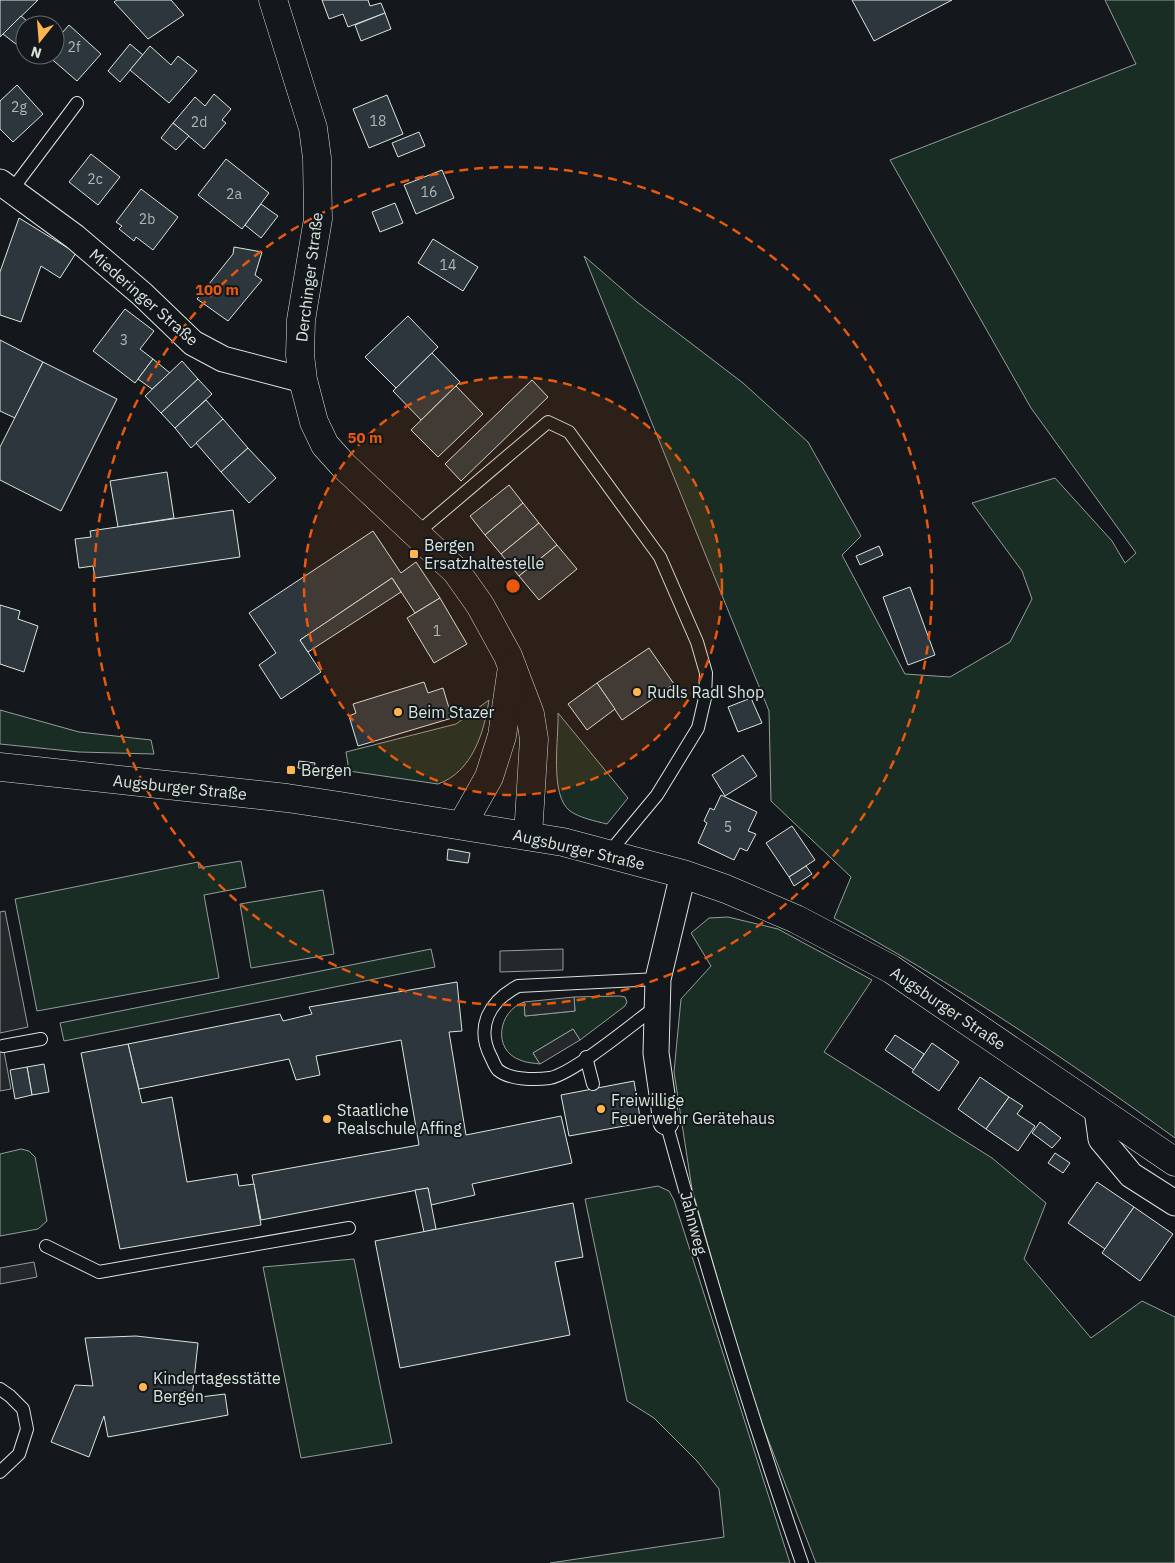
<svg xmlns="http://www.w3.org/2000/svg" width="1175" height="1563" viewBox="0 0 1175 1563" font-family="'IBM Plex Sans',sans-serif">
<rect width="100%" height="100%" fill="#14181c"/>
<g fill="#1a2d24" stroke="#939e99">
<path d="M1105 0H1175V1138C1066 1059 952 982 834 918L851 877 771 801 769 711 584 256 637 302 743 383 808 442 861 536 842 555 905 674 950 677 1010 642 1032 599 1022 571 972 503 1055 478 1112 541 1125 563 1136 553 1031 408 890 160 1136 64Z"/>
<path d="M489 700C484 733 472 772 438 784L349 771 346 752 456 724Z"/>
<path d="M0 710 79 732 151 740 154 754 79 752 0 744Z"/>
<path d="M558 713 628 798 607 824C595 821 580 818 570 811 549 795 559 738 558 713Z"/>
<path d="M241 861 246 887 204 895 219 978 37 1011 15 899 198 862 199 868Z"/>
<path d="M323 890 334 954 251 968 240 904Z"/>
<path d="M728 917 778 929 872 980 824 1052 992 1158 1046 1203 1024 1259 1091 1338 1142 1301 1175 1317V1563H816L750 1393 692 1189 674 1072 681 999 711 966 691 933 709 918Z"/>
<path d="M431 949 435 967 64 1041 60 1023Z"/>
<path d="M620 996 625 997 627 1002 625 1006 580 1040 573 1029 533 1053 540 1064C534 1063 526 1063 520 1060 492 1050 498 1011 524 1002L525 1016 575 1011 574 997Z"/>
<path d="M21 1149 29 1151 35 1157 47 1221 38 1229 0 1236V1154Z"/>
<path d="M658 1186 669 1191 674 1200 790 1563H550L724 1537 719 1489 697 1461 654 1418 627 1401 585 1199Z"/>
<path d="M354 1259 392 1443 301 1458 263 1267Z"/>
</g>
<g fill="#24282b" stroke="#939e99">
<path d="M5 911 28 1027 0 1033V912Z"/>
<path d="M563 949V970L500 972V951Z"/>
<path d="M574 997 575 1011 525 1016 524 1002Z"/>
<path d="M573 1029 580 1040 540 1064 533 1053Z"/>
<path d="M3 1046 11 1089 0 1091V1047Z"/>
<path d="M34 1262 37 1277 0 1284V1268Z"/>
</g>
<g fill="#2c363c" stroke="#d8e6dc">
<path d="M0 0H38L0 37Z"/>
<path d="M117 0H171L184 15 148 39 114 2Z"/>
<path d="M322 0H368L370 6 381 3 385 13 348 27 343 14 329 19Z"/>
<path d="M852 0H952L874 41Z"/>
<path d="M385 13 391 29 361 41 355 25Z"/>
<path d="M21 16 32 25H25V44L21 48 3 34Z"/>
<path d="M69 25 101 54 77 81 47 55H55V41Z"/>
<path d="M130 44 143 55 120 82 108 71Z"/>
<path d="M150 46 171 65 178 56 197 71 169 103 130 70Z"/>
<path d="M17 85 43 114 13 142 0 129V101Z"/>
<path d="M214 94 231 109 222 120 226 123 204 149 173 123 195 97 205 106Z"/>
<path d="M387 95 403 134 369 148 353 109Z"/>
<path d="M173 123 189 136 176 150 161 138Z"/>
<path d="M419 132 425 146 398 157 392 143Z"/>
<path d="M91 154 120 177 98 205 69 182Z"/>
<path d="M226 159 269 193 242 229 198 195Z"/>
<path d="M442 170 454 198 416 214 404 185Z"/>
<path d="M141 189 178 217 153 250 136 237 134 241 119 229 122 226 116 222Z"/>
<path d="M395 203 403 223 380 232 372 212Z"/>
<path d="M261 204 278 216 261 238 245 225Z"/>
<path d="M19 218 76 253 60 278 41 266 21 322 0 315V272Z"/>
<path d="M433 239 478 267 463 291 418 263Z"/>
<path d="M234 247 262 252 255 275 262 280 228 321 197 299 233 254Z"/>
<path d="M125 309 154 331 140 349 153 359 135 383 93 351Z"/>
<path d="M408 316 438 347 396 388 365 357Z"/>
<path d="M0 340 43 362 15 418 0 411Z"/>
<path d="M432 353 460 382 421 420 393 391Z"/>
<path d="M153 359 170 373 152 389 138 379Z"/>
<path d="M182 361 198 379 161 413 145 396Z"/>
<path d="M43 362 117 399 61 511 0 480V447Z"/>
<path d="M198 379 212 394 175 428 161 413Z"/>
<path d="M532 380 548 397 461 481 445 464Z"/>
<path d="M456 386 483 414 438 457 411 430Z"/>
<path d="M206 400 223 419 191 448 175 428Z"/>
<path d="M223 419 248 448 221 472 196 443Z"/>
<path d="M248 448 276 478 249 503 221 472Z"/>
<path d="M167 472 174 518 118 527 110 481Z"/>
<path d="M509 485 523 503 485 535 470 516Z"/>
<path d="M523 503 539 523 501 554 485 535Z"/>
<path d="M233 510 240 557 95 578 93 566 79 568 75 539 91 537 90 531Z"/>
<path d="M539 523 557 545 519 576 501 554Z"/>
<path d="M373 531 401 573 416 562 440 598 415 613 392 578 300 640 321 672 281 699 259 665 276 653 249 613Z"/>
<path d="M557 545 577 569 539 600 519 576Z"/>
<path d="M879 546 883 555 860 565 856 556Z"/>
<path d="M392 578 401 592 308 652 300 640Z"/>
<path d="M910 587 935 655 908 665 883 597Z"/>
<path d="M440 598 467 644 434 663 407 618Z"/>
<path d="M0 605 20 611 18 619 38 626 24 672 0 664Z"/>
<path d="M649 648 674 684 622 720 597 683Z"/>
<path d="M424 682 428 693 443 688 452 718 358 746 349 716 356 713 353 704Z"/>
<path d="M597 683 615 709 587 730 568 704Z"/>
<path d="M751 698 762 723 738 732 728 707Z"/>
<path d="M743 755 757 776 725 796 712 775Z"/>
<path d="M299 761 315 763 314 770 298 768Z"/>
<path d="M721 795 757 812 748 831 756 834 747 851 740 848 734 860 698 843 707 823 704 821 710 808 714 810Z"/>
<path d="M792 826 815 860 789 877 766 843Z"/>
<path d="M448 849 470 853 468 863 447 860Z"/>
<path d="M806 866 812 874 794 886 789 877Z"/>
<path d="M457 982 462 1031 449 1032 466 1135 561 1116 572 1163 472 1184 475 1195 431 1205 428 1188 261 1220 252 1175 419 1145 401 1040 316 1056 320 1075 296 1080 289 1059 139 1089 128 1044 280 1014 283 1021 312 1014 309 1007Z"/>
<path d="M895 1035 924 1054 914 1070 885 1050Z"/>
<path d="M932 1043 959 1062 939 1091 912 1072Z"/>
<path d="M128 1044 142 1103 172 1097 187 1182 237 1174 239 1186 254 1184 261 1225 120 1249 81 1053Z"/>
<path d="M44 1064 49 1092 32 1095 27 1067Z"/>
<path d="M27 1067 32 1095 15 1099 10 1070Z"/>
<path d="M980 1077 1009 1097 986 1129 958 1109Z"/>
<path d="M634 1081 641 1123 569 1136 561 1095Z"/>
<path d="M1009 1097 1023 1106 1017 1114 1035 1126 1018 1151 986 1129Z"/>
<path d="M1040 1122 1061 1138 1052 1148 1032 1133Z"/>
<path d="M1055 1153 1070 1163 1063 1173 1048 1163Z"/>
<path d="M1097 1182 1134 1207 1105 1249 1068 1223Z"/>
<path d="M428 1188 436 1229 424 1232 415 1190Z"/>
<path d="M573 1203 583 1257 555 1262 570 1335 400 1368 375 1241Z"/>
<path d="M1134 1207 1173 1234 1140 1281 1102 1253Z"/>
<path d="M136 1336 198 1343 192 1398 225 1394 228 1415 108 1437 104 1416 89 1457 51 1442 75 1385 93 1386 85 1338Z"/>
</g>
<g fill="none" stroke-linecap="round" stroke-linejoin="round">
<defs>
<g id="service">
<path d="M11 191 77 103"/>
<path d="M416 534 548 422 569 432 660 557 697 642 706 673 705 698 698 728 657 795 608 854"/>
<path d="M657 1006C634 1023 574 1073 550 1078 535 1080 510 1080 498 1070 495 1067 493 1061 491 1057 475 1026 490 1001 518 986L658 979"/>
<path d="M3 1046 41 1039"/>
<path d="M586 1057 593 1084"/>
<path d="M666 1122C707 1271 751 1417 802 1563"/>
<path d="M46 1246 99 1272 349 1228"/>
<path d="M0 1389 10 1396 23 1409 27 1429 19 1454 0 1472"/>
</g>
<g id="minor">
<path d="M0 182 75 237 142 294 193 343 223 359 303 380"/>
<path d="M1097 1110 1101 1139 1131 1175 1175 1203"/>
<path d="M666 1122 656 1053 658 979 683 874"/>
</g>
<g id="tertiary">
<path d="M273 0 313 128 317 158 318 219 301 320 300 355 303 380 314 422 325 445 343 465 456 571 480 605 508 656 530 714 534 739 528 836"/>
<path d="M462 825 489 777 502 736 512 667"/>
</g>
<path id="secondary" d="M0 767 287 798 340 806 563 842 683 874 726 889 796 919 891 969 1175 1162"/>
</defs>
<use href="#service" stroke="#d8e6dc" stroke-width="14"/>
<use href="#minor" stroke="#d8e6dc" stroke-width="27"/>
<use href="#tertiary" stroke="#d8e6dc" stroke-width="29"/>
<use href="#secondary" stroke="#d8e6dc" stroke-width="29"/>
<use href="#service" stroke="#14181c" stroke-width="12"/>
<use href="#minor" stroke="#14181c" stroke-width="25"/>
<use href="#tertiary" stroke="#14181c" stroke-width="28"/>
<use href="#secondary" stroke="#14181c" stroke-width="28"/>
</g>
<circle cx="513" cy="586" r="209" fill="#e8590c" fill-opacity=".12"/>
<g fill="none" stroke="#e8590c" stroke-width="2.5" stroke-dasharray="9 6">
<circle cx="513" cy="586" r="209"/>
<circle cx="513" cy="586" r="419"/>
</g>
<g fill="#ffb74d" stroke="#14181c" stroke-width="2">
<rect x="409" y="549" width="10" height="10" rx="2.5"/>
<circle cx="637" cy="692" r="5"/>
<circle cx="398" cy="712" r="5"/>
<rect x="286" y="765" width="10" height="10" rx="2.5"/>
<circle cx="601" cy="1109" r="5"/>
<circle cx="327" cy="1119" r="5"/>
<circle cx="143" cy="1387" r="5"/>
</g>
<g text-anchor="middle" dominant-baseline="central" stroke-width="4" stroke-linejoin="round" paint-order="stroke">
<g font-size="14" fill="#adbab4">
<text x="74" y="47">2f</text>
<text x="19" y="107">2g</text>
<text x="378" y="121">18</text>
<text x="199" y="122">2d</text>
<text x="95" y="179">2c</text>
<text x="429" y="192">16</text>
<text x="234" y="194">2a</text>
<text x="147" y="219">2b</text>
<text x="448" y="265">14</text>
<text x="124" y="340">3</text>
<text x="437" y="631">1</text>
<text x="728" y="827">5</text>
</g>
<g font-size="16" fill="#d8e6dc" stroke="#14181c">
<text transform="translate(309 277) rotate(-83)">Derchinger Straße</text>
<text transform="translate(144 297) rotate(41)">Miederinger Straße</text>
<text transform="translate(180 787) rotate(6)">Augsburger Straße</text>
<text transform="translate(579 849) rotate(13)">Augsburger Straße</text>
<text transform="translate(948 1008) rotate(34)">Augsburger Straße</text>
<text transform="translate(694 1223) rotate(75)">Jahnweg</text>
</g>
<g font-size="16" fill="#d8e6dc" stroke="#14181c" text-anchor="start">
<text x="424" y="545">Bergen<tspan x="424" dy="18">Ersatzhaltestelle</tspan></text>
<text x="647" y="692">Rudls Radl Shop</text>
<text x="408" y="712">Beim Stazer</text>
<text x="301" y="770">Bergen</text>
<text x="611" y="1100">Freiwillige<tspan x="611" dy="18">Feuerwehr Gerätehaus</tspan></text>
<text x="337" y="1110">Staatliche<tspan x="337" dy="18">Realschule Affing</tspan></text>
<text x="153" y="1378">Kindertagesstätte<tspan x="153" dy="18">Bergen</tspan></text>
</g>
</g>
<circle cx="513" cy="586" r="8" fill="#e8590c" stroke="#14181c" stroke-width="2.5"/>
<g font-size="15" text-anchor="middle" font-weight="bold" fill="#e8590c" stroke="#14181c" stroke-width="4" stroke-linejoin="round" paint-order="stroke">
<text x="217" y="295">100 m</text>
<text x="365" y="443">50 m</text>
</g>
<g transform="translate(40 40) rotate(197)"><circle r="24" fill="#14181c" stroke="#626a69"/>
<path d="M0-4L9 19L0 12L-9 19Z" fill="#ffb74d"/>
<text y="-8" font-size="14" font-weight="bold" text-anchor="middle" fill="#d8e6dc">N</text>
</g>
</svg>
